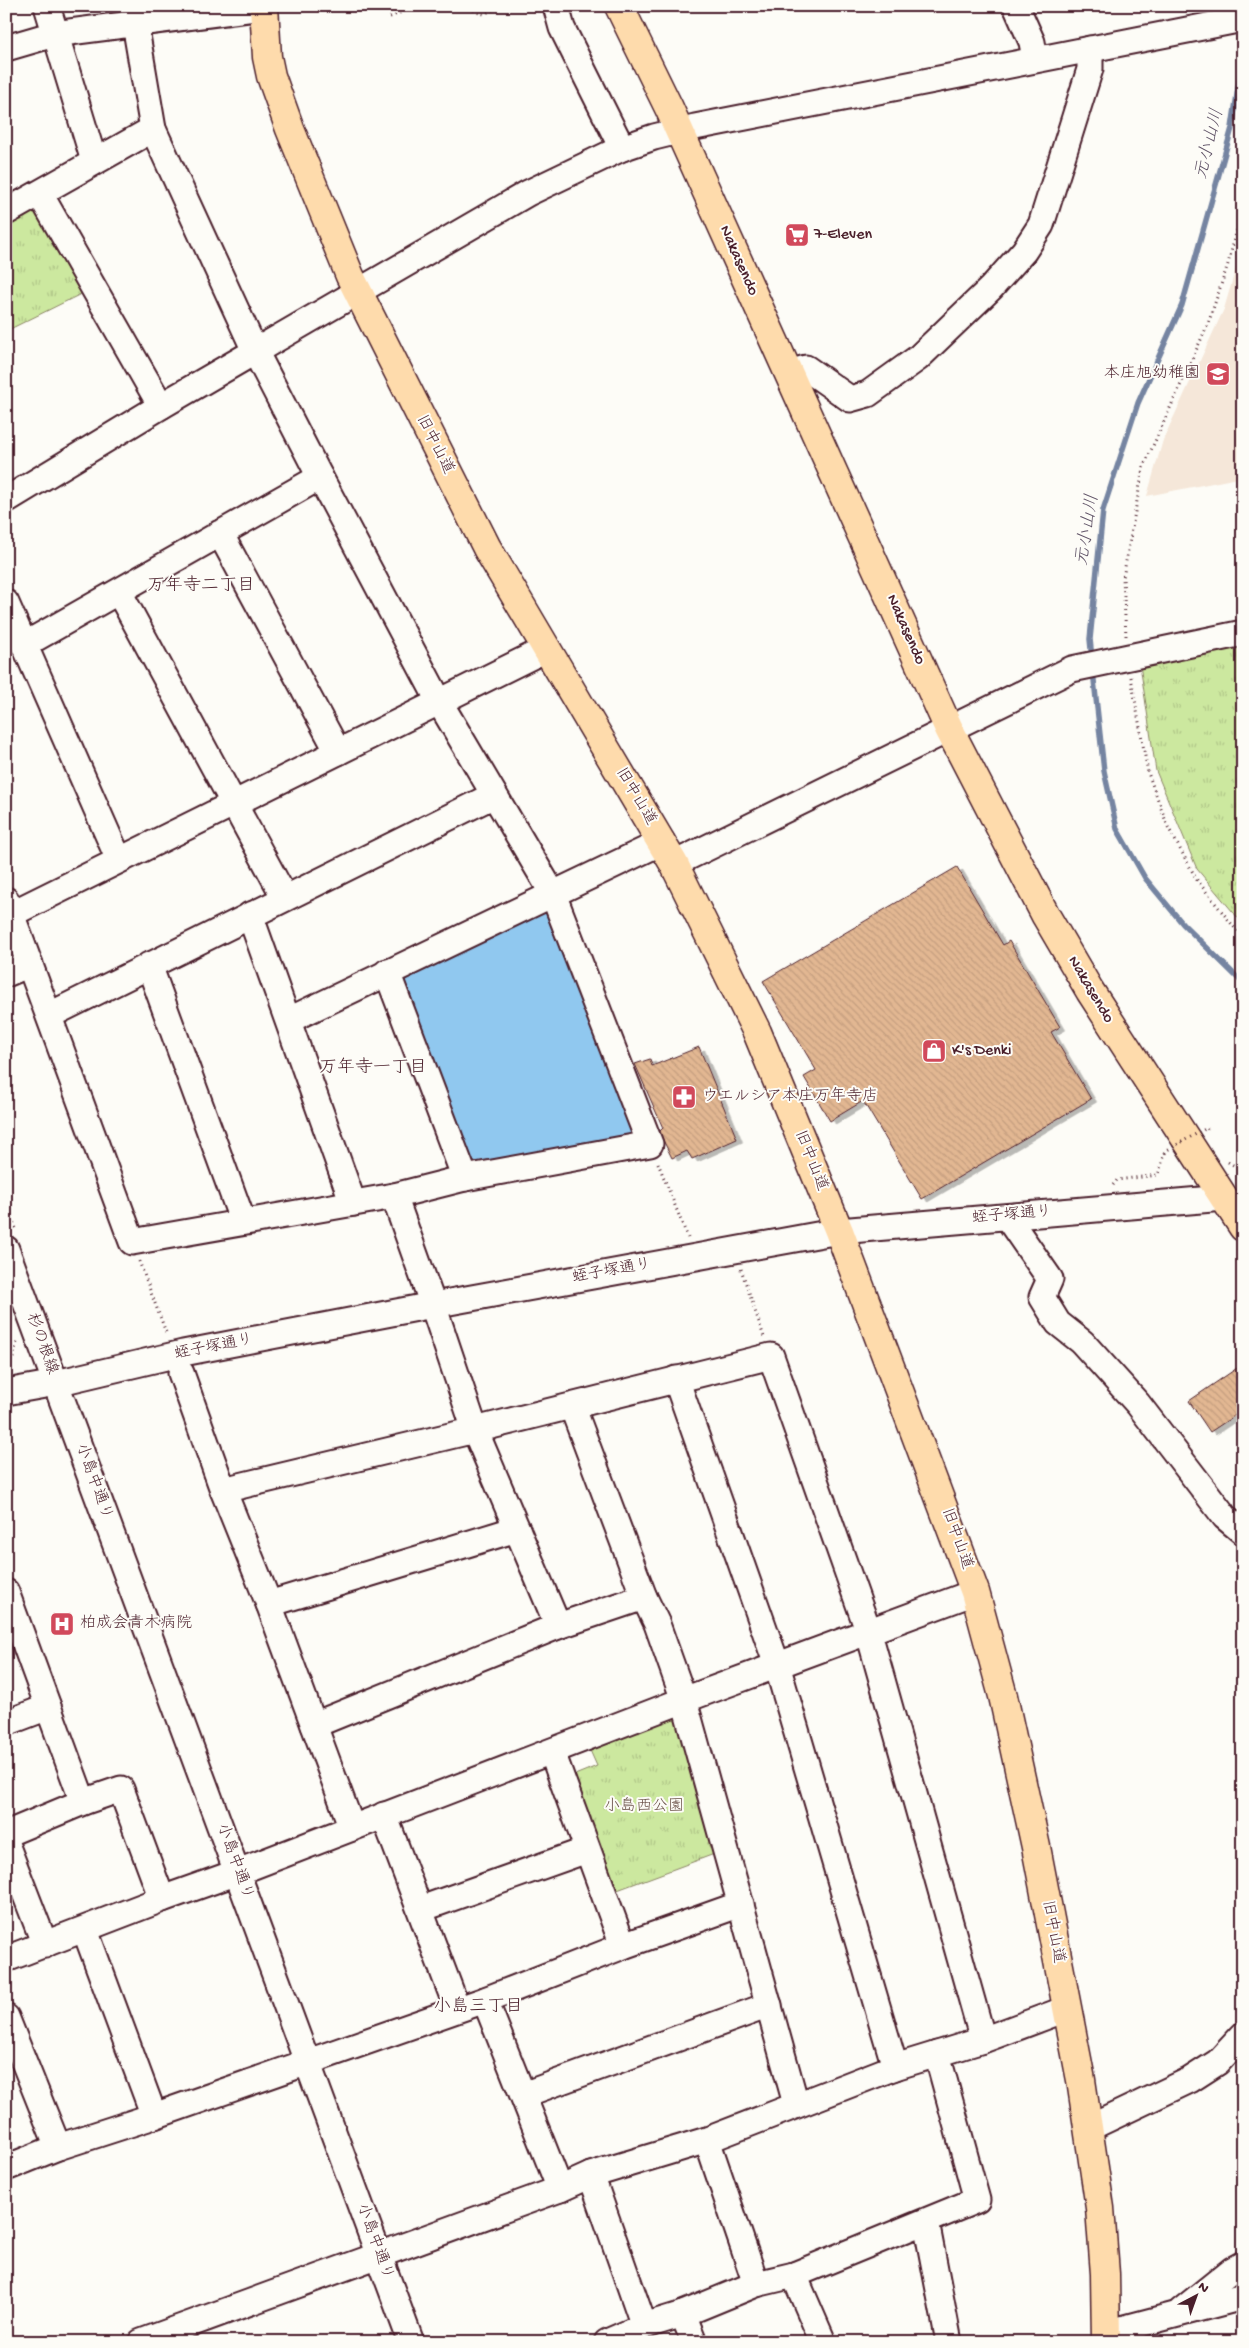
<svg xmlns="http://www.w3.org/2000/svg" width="1249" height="2348" viewBox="0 0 1249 2348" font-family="'Gochi Hand','Klee One',sans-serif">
<defs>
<pattern id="park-tufts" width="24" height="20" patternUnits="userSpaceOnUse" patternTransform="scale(1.25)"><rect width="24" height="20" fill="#cce89f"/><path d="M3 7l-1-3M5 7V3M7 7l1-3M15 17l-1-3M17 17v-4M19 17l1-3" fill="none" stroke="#b1c789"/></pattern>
<pattern id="building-back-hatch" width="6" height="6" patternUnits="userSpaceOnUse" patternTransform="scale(1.25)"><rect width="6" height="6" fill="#e2b792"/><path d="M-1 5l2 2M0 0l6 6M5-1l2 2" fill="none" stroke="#c39d7e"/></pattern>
<filter id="shadow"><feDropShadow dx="5.5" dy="3" stdDeviation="0" flood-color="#0004"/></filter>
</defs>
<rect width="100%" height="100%" fill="#fdfcf7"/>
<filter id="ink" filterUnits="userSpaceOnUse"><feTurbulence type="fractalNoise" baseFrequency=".02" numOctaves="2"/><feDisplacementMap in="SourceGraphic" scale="10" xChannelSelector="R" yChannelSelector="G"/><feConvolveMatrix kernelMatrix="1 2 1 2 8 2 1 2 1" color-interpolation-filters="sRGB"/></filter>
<g filter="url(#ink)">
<path fill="#f5e7d9" d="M1240 254H1243V477L1147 496 1163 440 1224 309Z"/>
<g fill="url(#park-tufts)" stroke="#8b8465">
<path d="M29 208 42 212 87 291 6 331V221Z"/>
<path d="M1243 643V924L1197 869 1156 771 1140 665Z"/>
<path d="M673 1714 684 1720 717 1853 612 1892 570 1777 597 1766 589 1748Z"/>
</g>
<path fill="#90c8ef" stroke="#7484a1" d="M542 906 550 910 637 1130 633 1139 477 1168 463 1160 398 981Z"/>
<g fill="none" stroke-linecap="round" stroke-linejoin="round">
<g stroke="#7484a1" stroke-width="5.5">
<path d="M1092 659 1090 639 1103 510 1138 403 1182 305 1232 128 1243 55"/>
<path d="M1093 671 1104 771 1117 829 1145 878 1183 924 1243 983"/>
</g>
</g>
<g fill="url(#building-back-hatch)" stroke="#4a1f2b" filter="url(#shadow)">
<path d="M957 867 1003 945 1009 941 1060 1027 1051 1032 1091 1099 922 1199 863 1101 830 1121 804 1077 816 1070 763 981Z"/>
<path d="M699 1047 737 1139 692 1159 687 1151 672 1158 659 1132 663 1128 635 1064 650 1059 652 1066Z"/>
<path d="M1243 1364V1410L1210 1432 1189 1401Z"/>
</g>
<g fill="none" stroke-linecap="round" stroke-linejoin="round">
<defs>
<g id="minor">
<path d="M47 6 94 161"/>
<path d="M556 6 562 28 622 148"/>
<path d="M1016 6 1032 42 1035 59"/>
<path d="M6 48 54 34 264 7"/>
<path d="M40 194 161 406"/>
<path d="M6 212 153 129"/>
<path d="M789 373 806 368 850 399 868 394 918 358 991 288 1024 251 1041 225 1090 69V49"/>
<path d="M6 500 161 406 528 193 622 148 654 137 695 127 1243 19"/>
<path d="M220 533 338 752"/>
<path d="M119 592 285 898"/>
<path d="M6 603 119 860"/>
<path d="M24 645 320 477"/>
<path d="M674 864 1072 669 1243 633"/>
<path d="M6 900 132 1242 394 1196 465 1178 650 1144 553 894 440 703 320 477 255 351 153 129 132 6"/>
<path d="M11 914 546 649"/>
<path d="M250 915 353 1203"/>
<path d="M149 965 243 1222"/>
<path d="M387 972 465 1178"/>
<path d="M6 974 30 964"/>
<path d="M50 1015 494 795"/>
<path d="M289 1020 662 842"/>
<path d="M394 1196 433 1305 475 1430 558 1626"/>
<path d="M1007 1217 1050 1279 1042 1297 1058 1323 1082 1342 1138 1404 1225 1517 1243 1532"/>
<path d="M6 1249 411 2342"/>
<path d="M181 1373 223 1490 269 1604 352 1828"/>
<path d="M676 1379 777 1665 895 2067"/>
<path d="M6 1392 56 1383 183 1353 433 1305 839 1231 1224 1198"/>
<path d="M572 1406 644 1597 657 1624 684 1700 796 2104"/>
<path d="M223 1490 475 1430 771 1356 868 1630 983 2040"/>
<path d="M6 1592 83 1802"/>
<path d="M269 1604 517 1529"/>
<path d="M6 1723 48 1707"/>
<path d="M314 1725 558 1626 644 1597"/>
<path d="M552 1752 623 1946"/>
<path d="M384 1815 457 2008"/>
<path d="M6 1834 83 1802 121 1789 162 1899"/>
<path d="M6 1844 45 1945"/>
<path d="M421 1909 587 1850"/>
<path d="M85 1930 154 2116"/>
<path d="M6 1959 162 1899 238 1872 684 1700 975 1592"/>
<path d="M485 2000 560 2189"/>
<path d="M6 2017 58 2147"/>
<path d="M523 2095 769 2005"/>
<path d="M1089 2128 1190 2080 1218 2062 1243 2035"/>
<path d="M707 2140 756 2284"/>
<path d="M6 2168 58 2147 154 2116 485 2000 623 1946 741 1904"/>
<path d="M591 2175 644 2326"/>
<path d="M926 2222 949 2342"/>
<path d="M794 2275 823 2342"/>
<path d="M1181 2311 1232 2270 1243 2264"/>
<path d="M683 2314 694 2342"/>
<path d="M1106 2333 1243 2297"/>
<path d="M141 2342 560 2189 591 2175 707 2140 895 2067 983 2040 1066 2009"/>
<path d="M607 2342 644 2326 683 2314 756 2284 794 2275 977 2200 937 2054"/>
</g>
<path id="major" d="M264 6 267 57 271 76 290 129 350 276 487 548 674 864 757 1032 839 1231 975 1592 1003 1696 1036 1847 1081 2080 1100 2208 1105 2274 1106 2342"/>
<path id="highway" d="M619 6 669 108 949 729 1046 916 1090 991 1243 1227"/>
</defs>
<use href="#minor" stroke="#4a1f2b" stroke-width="29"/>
<use href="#major" stroke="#4a1f2b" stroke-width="31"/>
<use href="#highway" stroke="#4a1f2b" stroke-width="31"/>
<g stroke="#4a1f2b" stroke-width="3" stroke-dasharray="1 4" stroke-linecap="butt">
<path d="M471 6 475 12 484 14 500 6"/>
<path d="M390 17 416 6"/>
<path d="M1126 636 1123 578 1143 468 1208 324 1228 264 1243 206"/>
<path d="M1131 677 1148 773 1168 827 1197 880 1234 927 1243 936"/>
<path d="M1228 1162 1243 1171"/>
<path d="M658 1163 688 1238"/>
<path d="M1113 1185 1117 1180 1158 1175 1165 1153"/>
<path d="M6 1204 17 1231"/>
<path d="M139 1261 167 1335"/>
<path d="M741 1269 764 1337"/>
<path d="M6 1363 12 1362 17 1342"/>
</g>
<use href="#minor" stroke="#fdfcf7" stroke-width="25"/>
<use href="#major" stroke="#fedbac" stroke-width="28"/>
<use href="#highway" stroke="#fedbac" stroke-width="28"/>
<path stroke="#4a1f2b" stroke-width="3" stroke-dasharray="1 4" stroke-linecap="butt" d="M1165 1153 1167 1150 1207 1128 1209 1131"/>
</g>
</g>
<defs>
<symbol id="supermarket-square" viewBox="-11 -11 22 22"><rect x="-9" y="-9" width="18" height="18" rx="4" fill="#d1495b" stroke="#fdfcf7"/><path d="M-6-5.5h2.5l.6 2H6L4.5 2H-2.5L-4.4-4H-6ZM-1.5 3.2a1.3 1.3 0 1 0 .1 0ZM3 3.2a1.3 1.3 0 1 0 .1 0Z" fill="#fff"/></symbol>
<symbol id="school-square" viewBox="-11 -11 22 22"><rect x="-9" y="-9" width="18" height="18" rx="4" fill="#d1495b" stroke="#fdfcf7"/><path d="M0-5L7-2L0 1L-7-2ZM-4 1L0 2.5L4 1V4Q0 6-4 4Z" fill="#fff"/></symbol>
<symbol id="shop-square" viewBox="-11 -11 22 22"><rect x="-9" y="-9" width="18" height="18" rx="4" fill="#d1495b" stroke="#fdfcf7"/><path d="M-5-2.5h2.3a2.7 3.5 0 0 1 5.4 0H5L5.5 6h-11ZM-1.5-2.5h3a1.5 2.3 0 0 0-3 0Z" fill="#fff"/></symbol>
<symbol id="pharmacy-square" viewBox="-11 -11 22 22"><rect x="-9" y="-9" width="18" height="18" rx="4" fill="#d1495b" stroke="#fdfcf7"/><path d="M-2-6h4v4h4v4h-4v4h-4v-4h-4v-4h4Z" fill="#fff"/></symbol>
<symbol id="hospital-square" viewBox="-11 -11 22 22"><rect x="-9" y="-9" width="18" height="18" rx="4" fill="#d1495b" stroke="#fdfcf7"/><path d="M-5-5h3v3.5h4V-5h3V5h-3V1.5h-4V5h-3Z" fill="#fff"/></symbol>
</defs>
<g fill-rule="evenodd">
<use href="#supermarket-square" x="783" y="221" width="28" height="28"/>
<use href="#school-square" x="1204" y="360" width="28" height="28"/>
<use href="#shop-square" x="920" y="1037" width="28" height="28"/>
<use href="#pharmacy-square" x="670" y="1083" width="28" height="28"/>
<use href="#hospital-square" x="48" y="1610" width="28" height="28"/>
</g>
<g text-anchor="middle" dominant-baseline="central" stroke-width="4" stroke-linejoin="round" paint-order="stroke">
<g font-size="16" fill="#4a1f2b" stroke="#fdfcf7" text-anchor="start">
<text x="814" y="235">7-Eleven</text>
<text x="1200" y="374" text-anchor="end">本庄旭幼稚園</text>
<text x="952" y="1051">K's Denki</text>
<text x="702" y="1097">ウエルシア本庄万年寺店</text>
<text x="80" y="1624">柏成会青木病院</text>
</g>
<g font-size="16" fill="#4a1f2b" stroke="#fdfcf7">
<text transform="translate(738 261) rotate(66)">Nakasendo</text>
<text transform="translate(434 445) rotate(63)">旧中山道</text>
<text transform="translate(905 630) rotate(66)">Nakasendo</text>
<text transform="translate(635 797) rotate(59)">旧中山道</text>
<text transform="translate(1090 990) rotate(59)">Nakasendo</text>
<text transform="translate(810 1161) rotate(68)">旧中山道</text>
<text transform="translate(1012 1216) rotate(-5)">蛭子塚通り</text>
<text transform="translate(612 1272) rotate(-10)">蛭子塚通り</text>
<text transform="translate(41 1344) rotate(70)">杉の根線</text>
<text transform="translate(214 1348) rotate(-11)">蛭子塚通り</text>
<text transform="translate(93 1482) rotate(70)">小島中通り</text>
<text transform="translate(956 1539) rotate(70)">旧中山道</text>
<text transform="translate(234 1862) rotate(70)">小島中通り</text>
<text transform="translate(1052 1932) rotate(79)">旧中山道</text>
<text transform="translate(374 2242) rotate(70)">小島中通り</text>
</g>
<g font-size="16" fill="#6a5148" stroke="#fdfcf7">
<text x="644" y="1807">小島西公園</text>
</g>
<g font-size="18" font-style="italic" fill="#5f5266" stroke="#fdfcf7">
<text transform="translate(1210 144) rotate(-76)">元小山川</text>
<text transform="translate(1088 530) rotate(-81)">元小山川</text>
</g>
<g font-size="18" fill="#4a1f2b" stroke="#fdfcf7">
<text x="201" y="586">万年寺二丁目</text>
<text x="373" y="1068">万年寺一丁目</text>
<text x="478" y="2007">小島三丁目</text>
</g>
</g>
<rect width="1249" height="2348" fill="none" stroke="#fdfcf7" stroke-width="25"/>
<rect x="12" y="12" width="1224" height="2323" fill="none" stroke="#4a1f2b" stroke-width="2" filter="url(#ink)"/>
<g transform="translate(1196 2296) rotate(41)" stroke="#fdfcf7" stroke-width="4" paint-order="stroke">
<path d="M0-4L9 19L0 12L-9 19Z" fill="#4a1f2b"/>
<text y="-8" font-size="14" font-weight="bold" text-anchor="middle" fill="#4a1f2b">N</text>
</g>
</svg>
